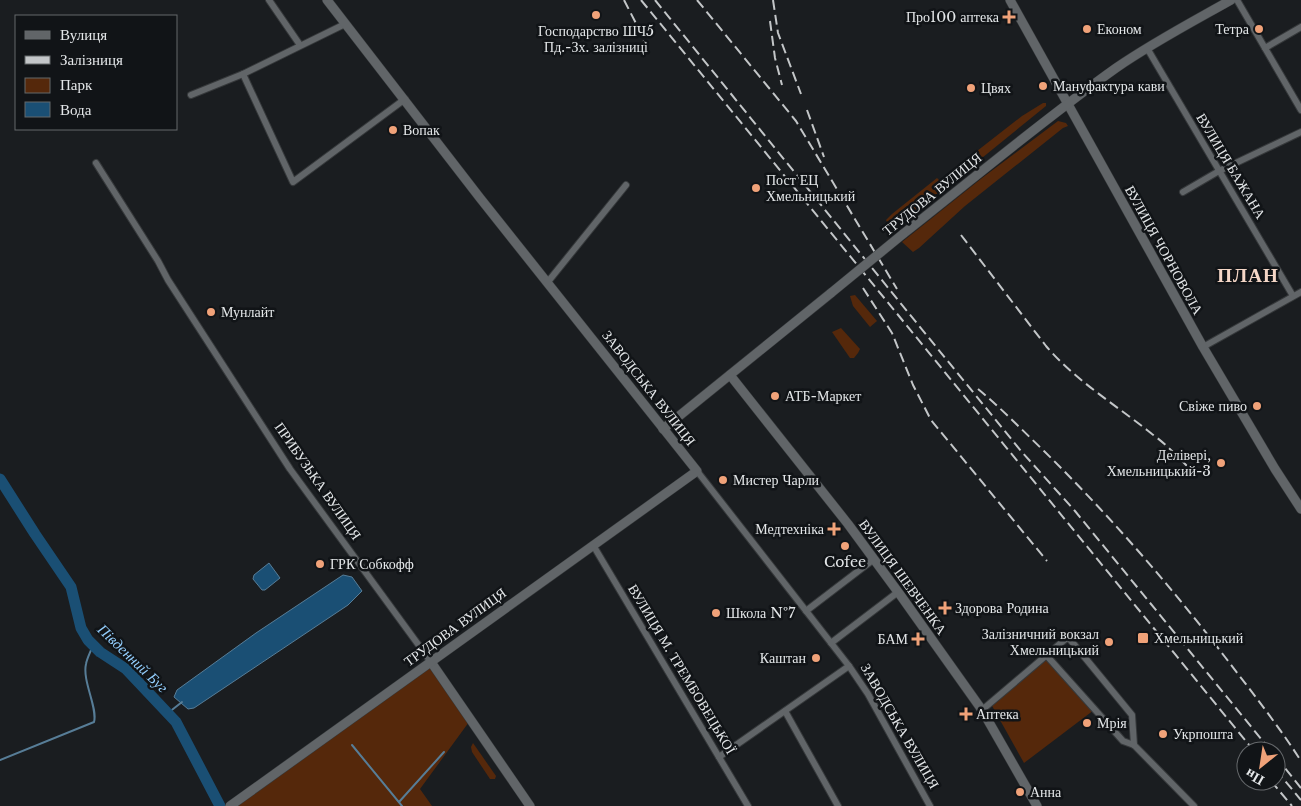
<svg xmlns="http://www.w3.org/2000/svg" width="1301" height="806" viewBox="0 0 1301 806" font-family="'Libre Baskerville',serif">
<rect width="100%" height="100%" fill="#1a1d20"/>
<g fill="#55280b">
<path d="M1043 103H1046V106L977 162 947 184 944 180 945 176 1022 116Z"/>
<path d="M1058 121 1066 123 1068 126 1063 128 965 206 919 248 913 252 902 242 982 178Z"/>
<path d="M937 178 945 186 942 190 899 225 894 227 888 224 886 220 892 214Z"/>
<path d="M855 295 877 321 870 327 853 306 850 296Z"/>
<path d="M841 328 860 349 858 353 854 358H850L832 332Z"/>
<path d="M1047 656 1094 710 1024 763 991 704Z"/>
<path d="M430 666 469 722 420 789 432 806H235Z"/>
<path d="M473 743 496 776 495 779H490L472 752 471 747Z"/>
</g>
<g fill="#1a4f74" stroke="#577d97">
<path d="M269 563 280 578 265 590H262L253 579 254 575Z"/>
<path d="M343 575 352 577 362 591 348 605 194 708 188 709 174 697 177 690 256 633Z"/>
</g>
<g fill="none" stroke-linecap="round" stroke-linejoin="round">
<g stroke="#577d97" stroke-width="2">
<path d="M168 713 182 702"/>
<path d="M352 745 402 806"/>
<path d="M0 760 94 722C98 708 82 681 86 664 87 658 91 651 93 645"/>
<path d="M399 802 444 752"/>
</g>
<path stroke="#1a4f74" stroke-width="11" d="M0 479 35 534 71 587 81 628 88 640 100 652 126 669 176 722 220 806"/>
<defs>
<g id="street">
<path d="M269 0 300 45"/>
<path d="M1237 0 1301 110"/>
<path d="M1147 48 1293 296"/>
<path d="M1265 48 1301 27"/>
<path d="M243 74 293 182 405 99"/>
<path d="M191 95 243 74 345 24"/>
<path d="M96 163 158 261 168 280 290 469 431 662"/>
<path d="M1183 192 1219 171 1301 132"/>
<path d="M547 283 626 185"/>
<path d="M1203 347 1301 292"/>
<path d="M697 471 849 666 868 694 930 806"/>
<path d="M593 545 748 806"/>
<path d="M806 611 874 559"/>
<path d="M831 643 898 592"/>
<path d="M1047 656 1123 741 1134 745 1194 806"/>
<path d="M982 710 1068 637 1132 715 1134 745"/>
<path d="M785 711 838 806"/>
<path d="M719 757 849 666"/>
</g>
<g id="secondary">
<path d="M1010 0 1203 347 1275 469 1301 509"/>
<path d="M903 234C973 179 1043 120 1116 68 1152 43 1192 22 1231 0"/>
<path d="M730 375 848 524 901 596 982 710 1037 806"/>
<path d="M663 429 831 293"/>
<path d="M431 662 530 806"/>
<path d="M230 806 697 471 480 198 327 0"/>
</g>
</defs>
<use href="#street" stroke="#36393b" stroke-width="8"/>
<use href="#secondary" stroke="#36393b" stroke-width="10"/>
<use href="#street" stroke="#616568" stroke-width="6"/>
<use href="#secondary" stroke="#616568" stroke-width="9"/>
<g stroke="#c3c6c8" stroke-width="2" stroke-dasharray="10 5" stroke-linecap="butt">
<path d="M624 0 642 35 647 51"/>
<path d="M641 0 1254 751"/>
<path d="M655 0 898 300 1021 451 1075 511 1271 751"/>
<path d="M697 0 796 121 897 289"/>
<path d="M773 0 778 33 801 94"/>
<path d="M770 21 775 58 782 85"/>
<path d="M807 110 824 157"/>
<path d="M961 235 1046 346C1076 381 1116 405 1152 434 1166 444 1177 456 1189 468"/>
<path d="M863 288 892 333 913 385 931 420 1047 561"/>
<path d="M978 389C1001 408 1022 430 1044 451 1109 515 1169 584 1225 657 1251 691 1278 725 1301 761"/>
<path d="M1276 757 1301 788"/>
<path d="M1276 770 1301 800"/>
<path d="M1271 781 1292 806"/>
</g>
<defs>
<path id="secondary-bridge" d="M831 293 903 234"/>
</defs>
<use href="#secondary-bridge" stroke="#36393b" stroke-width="10" stroke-linecap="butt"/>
<use href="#secondary-bridge" stroke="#616568" stroke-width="9"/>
</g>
<g fill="#f0a279" stroke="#111417" stroke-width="2">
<circle cx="596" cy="15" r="5"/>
<path d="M1006.5 9.5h5v5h5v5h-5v5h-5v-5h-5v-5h5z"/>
<circle cx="1087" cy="29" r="5"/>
<circle cx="1259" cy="29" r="5"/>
<circle cx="1043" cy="86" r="5"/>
<circle cx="971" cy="88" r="5"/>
<circle cx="393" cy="130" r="5"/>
<circle cx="756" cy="188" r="5"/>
<circle cx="211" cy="312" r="5"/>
<circle cx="775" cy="396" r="5"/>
<circle cx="1257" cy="406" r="5"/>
<circle cx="1221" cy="463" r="5"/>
<circle cx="723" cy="480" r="5"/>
<path d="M831.5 521.5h5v5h5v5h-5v5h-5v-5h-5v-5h5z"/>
<circle cx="845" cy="546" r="5"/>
<circle cx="320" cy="564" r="5"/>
<path d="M942.5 600.5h5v5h5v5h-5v5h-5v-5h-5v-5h5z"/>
<circle cx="716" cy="613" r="5"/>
<rect x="1137" y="632" width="12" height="12" rx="2.5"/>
<path d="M915.5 631.5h5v5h5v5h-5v5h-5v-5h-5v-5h5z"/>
<circle cx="1109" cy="642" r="5"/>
<circle cx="816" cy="658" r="5"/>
<path d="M963.5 706.5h5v5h5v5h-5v5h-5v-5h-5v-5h5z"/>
<circle cx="1087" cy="723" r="5"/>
<circle cx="1163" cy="734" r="5"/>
<circle cx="1020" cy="792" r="5"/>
</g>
<g text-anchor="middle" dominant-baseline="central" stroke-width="5" stroke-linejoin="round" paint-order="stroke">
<g font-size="14" fill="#e4e7e9" stroke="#111417" text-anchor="start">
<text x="999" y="17" text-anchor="end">Про100 аптека</text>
<text x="1097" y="29">Економ</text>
<text x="1249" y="29" text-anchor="end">Тетра</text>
<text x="596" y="31" text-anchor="middle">Господарство ШЧ5<tspan x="596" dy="16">Пд.-Зх. залізниці</tspan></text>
<text x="1053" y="86">Мануфактура кави</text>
<text x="981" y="88">Цвях</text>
<text x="403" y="130">Вопак</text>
<text x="766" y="180">Пост ЕЦ<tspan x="766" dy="16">Хмельницький</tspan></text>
<text x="221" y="312">Мунлайт</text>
<text x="785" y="396">АТБ-Маркет</text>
<text x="1247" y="406" text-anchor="end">Свіже пиво</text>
<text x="1211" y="455" text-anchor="end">Делівері,<tspan x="1211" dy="16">Хмельницький-3</tspan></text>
<text x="733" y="480">Мистер Чарли</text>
<text x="824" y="529" text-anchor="end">Медтехніка</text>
<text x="845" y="562" text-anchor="middle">Cofee</text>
<text x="330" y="564">ГРК Собкофф</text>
<text x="955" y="608">Здорова Родина</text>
<text x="726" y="613">Школа №7</text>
<text x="1099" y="634" text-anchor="end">Залізничний вокзал<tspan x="1099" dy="16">Хмельницький</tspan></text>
<text x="1154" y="638">Хмельницький</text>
<text x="908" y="639" text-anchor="end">БАМ</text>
<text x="806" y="658" text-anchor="end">Каштан</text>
<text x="976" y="714">Аптека</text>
<text x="1097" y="723">Мрія</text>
<text x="1173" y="734">Укрпошта</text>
<text x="1030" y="792">Анна</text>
</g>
<g font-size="14" fill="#e4e7e9" stroke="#111417">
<text transform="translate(1231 166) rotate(59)">ВУЛИЦЯ БАЖАНА</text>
<text transform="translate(932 194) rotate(-39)">ТРУДОВА ВУЛИЦЯ</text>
<text transform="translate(1164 250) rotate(61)">ВУЛИЦЯ ЧОРНОВОЛА</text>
<text transform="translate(649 388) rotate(52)">ЗАВОДСЬКА ВУЛИЦЯ</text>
<text transform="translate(318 481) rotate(55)">ПРИБУЗЬКА ВУЛИЦЯ</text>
<text transform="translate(903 577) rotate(54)">ВУЛИЦЯ ШЕВЧЕНКА</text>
<text transform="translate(455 627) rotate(-36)">ТРУДОВА ВУЛИЦЯ</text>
<text transform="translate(682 669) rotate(59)">ВУЛИЦЯ М. ТРЕМБОВЕЦЬКОЇ</text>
<text transform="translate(900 726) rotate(60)">ЗАВОДСЬКА ВУЛИЦЯ</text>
</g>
<g font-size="15" font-style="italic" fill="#93cefd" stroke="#111417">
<text transform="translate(133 658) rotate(44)">Південний Буг</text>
</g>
<g font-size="19" font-weight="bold" letter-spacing="1" fill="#f5d7c7" stroke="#111417">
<text x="1248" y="275">ПЛАН</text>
</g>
</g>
<rect x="15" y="15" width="162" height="115" fill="#111417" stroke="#65686b"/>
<rect x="25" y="31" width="25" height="8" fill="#616568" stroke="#65686b"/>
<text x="60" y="40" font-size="15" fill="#e4e7e9">Вулиця</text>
<rect x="25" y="56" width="25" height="8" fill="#c3c6c8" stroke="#65686b"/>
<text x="60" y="65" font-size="15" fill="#e4e7e9">Залізниця</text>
<rect x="25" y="78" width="25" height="15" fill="#55280b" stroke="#65686b"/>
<text x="60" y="90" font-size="15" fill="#e4e7e9">Парк</text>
<rect x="25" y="102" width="25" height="15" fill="#1a4f74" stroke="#65686b"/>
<text x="60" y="115" font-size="15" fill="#e4e7e9">Вода</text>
<g transform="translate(1261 766) rotate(210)"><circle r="24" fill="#111417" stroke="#65686b"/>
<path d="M0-4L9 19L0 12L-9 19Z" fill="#f0a279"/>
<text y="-8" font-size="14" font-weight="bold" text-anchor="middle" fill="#e4e7e9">Пн</text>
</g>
</svg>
